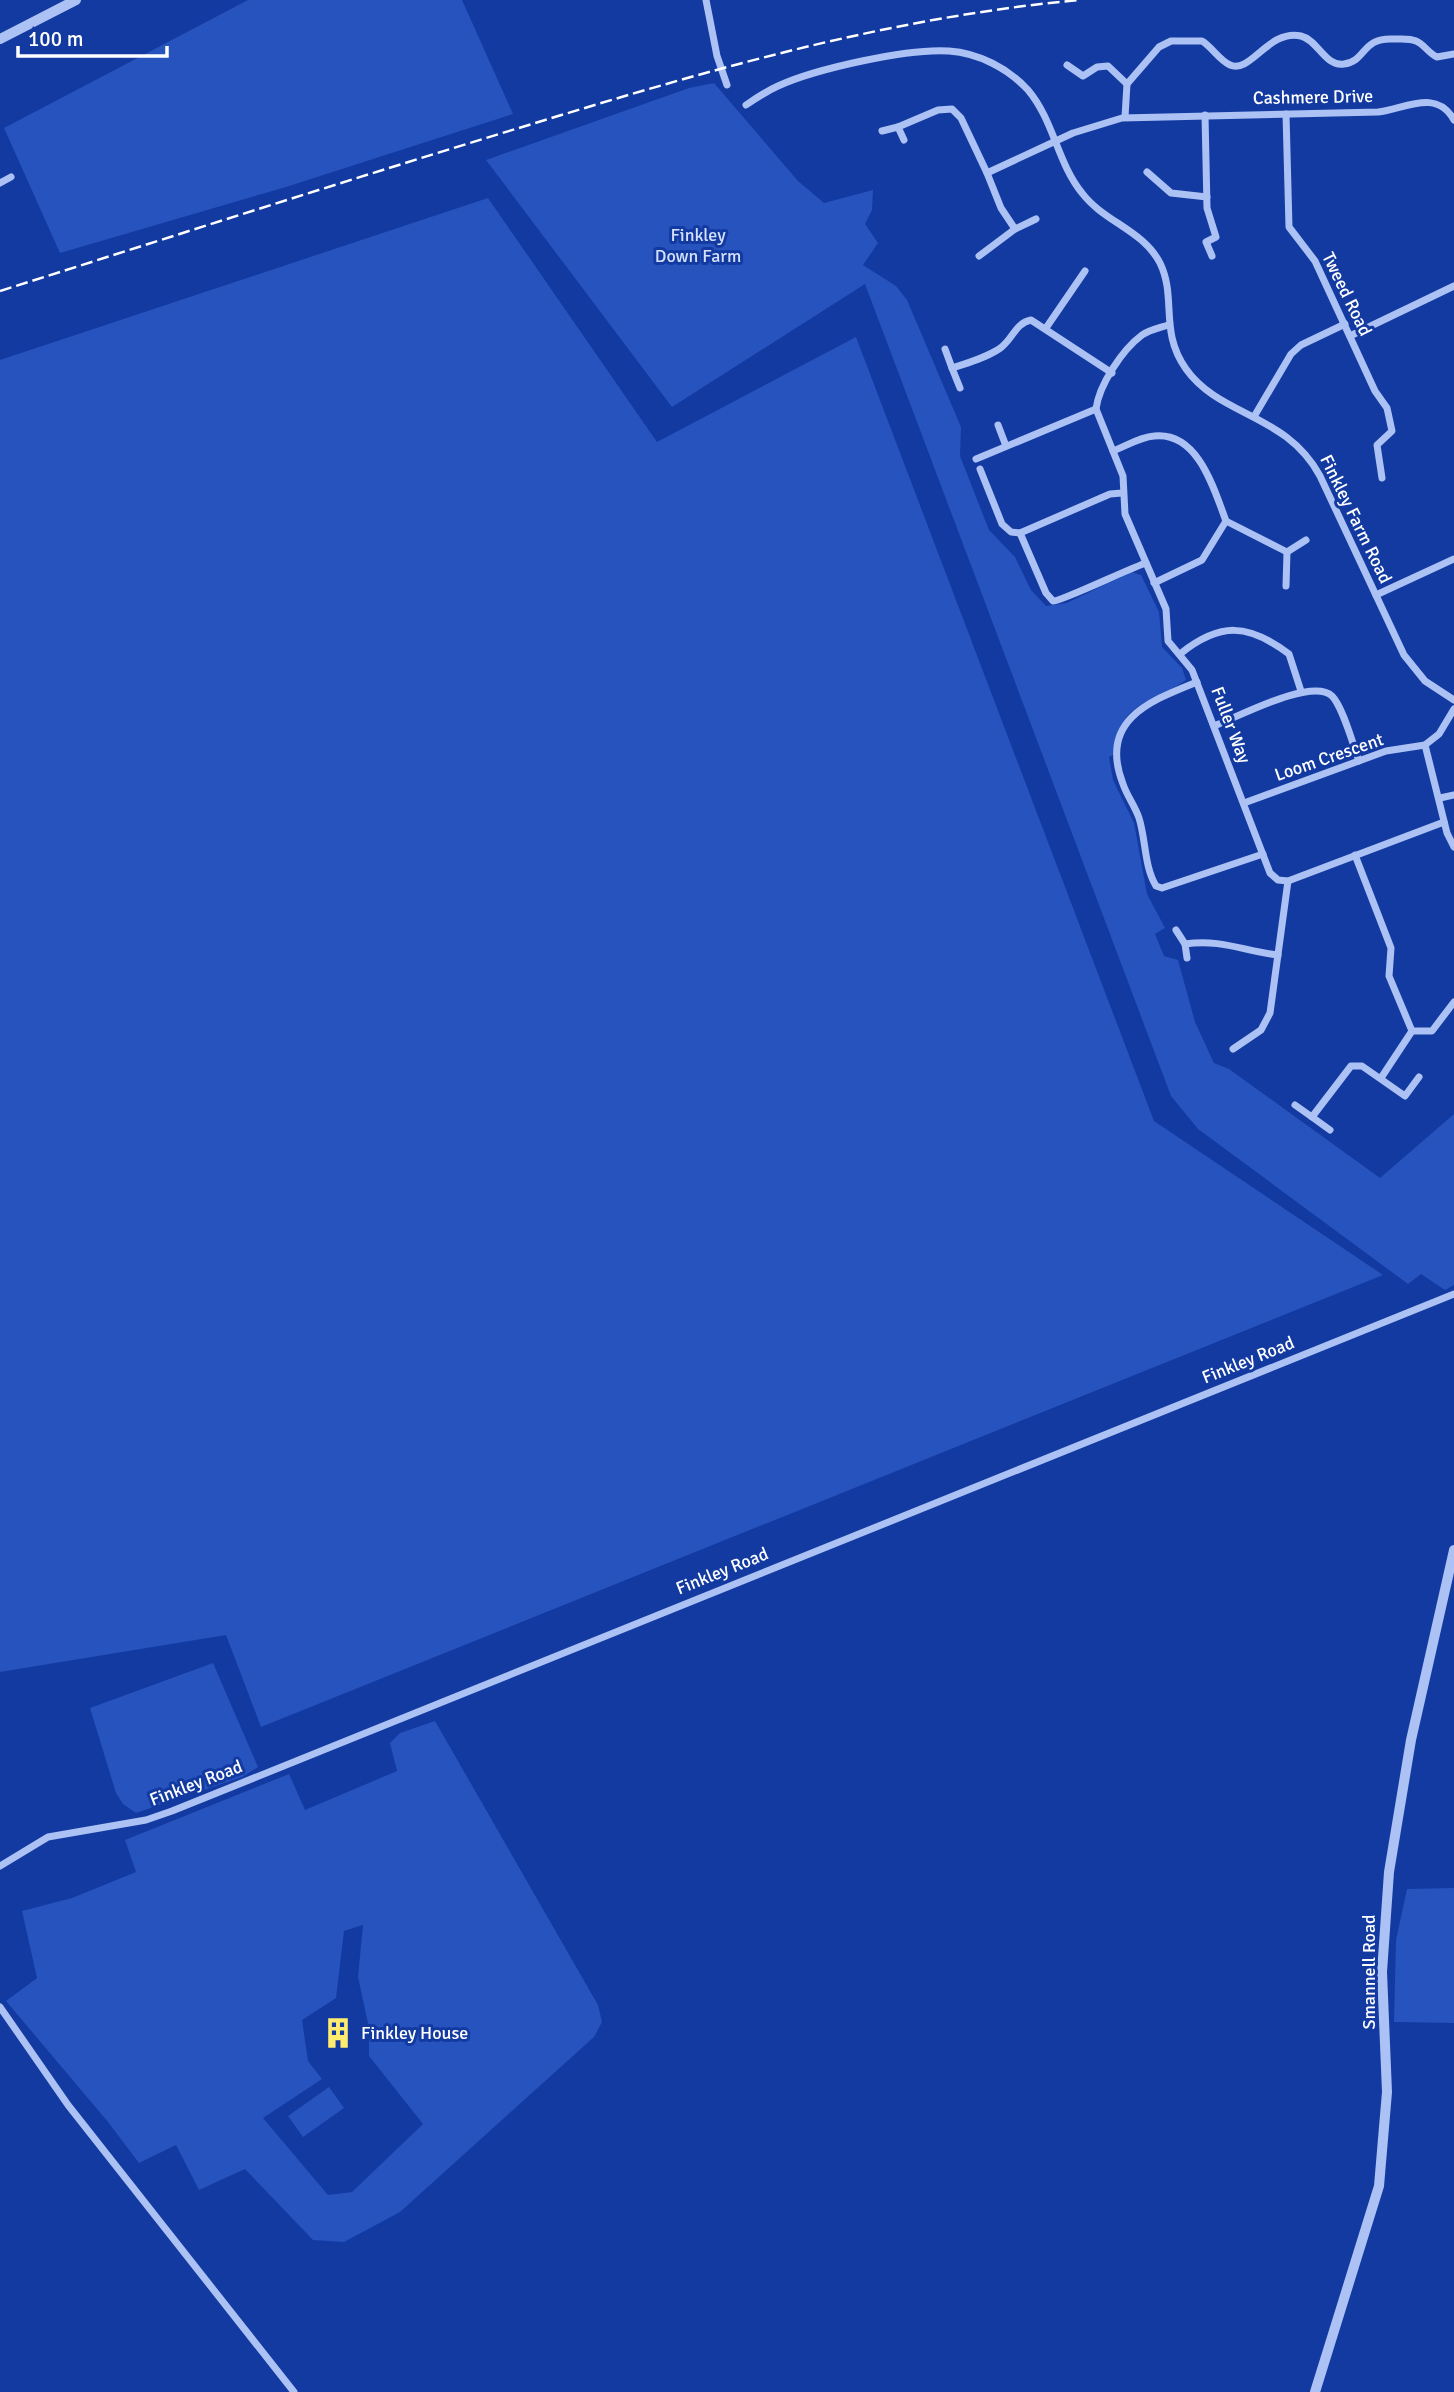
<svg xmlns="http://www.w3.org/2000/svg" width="1454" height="2392" viewBox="0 0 1454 2392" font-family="Signika,sans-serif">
<rect width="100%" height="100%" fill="#133aa0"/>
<g fill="#2653be" fill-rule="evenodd">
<path d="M248 0H462L513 114 286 187 60 253 4 128Z"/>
<path d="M714 83 798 181 824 203 873 190 872 210 865 224 878 243 863 265 896 286 907 300 961 427 960 456 989 530 1015 557 1031 590 1046 606 1067 603 1131 572 1141 575 1159 612 1162 647 1182 668 1186 680C1151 704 1118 702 1113 755L1109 757 1113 780 1134 823 1147 894 1165 928 1155 934 1164 956 1178 960 1195 1022 1214 1063 1229 1069 1380 1178 1454 1114V1285L1445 1290 1421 1274 1408 1284 1198 1129 1171 1096 865 284 672 407 486 160 689 88Z"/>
<path d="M488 198 657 442 856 337 1154 1121 1383 1275 261 1727 226 1635 0 1672V360Z"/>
<path d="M213 1663 258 1767 242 1777 136 1813 123 1804 116 1793 90 1708Z"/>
<path d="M435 1721 598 2005 602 2022 594 2037 400 2212 344 2242 313 2240 245 2169 199 2190 176 2145 139 2163 108 2122 6 2001 37 1978 22 1911 72 1898 136 1872 125 1840 289 1774 305 1810 397 1771 390 1743 400 1733ZM363 1925 358 1977 369 2028V2056L423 2124 352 2192 328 2195 263 2118 322 2079 308 2061 302 2020 336 1998 344 1931Z"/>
<path d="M1454 1888V2023L1394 2022 1396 1940 1407 1889Z"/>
<path d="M329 2087 344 2108 303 2137 288 2116Z"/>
</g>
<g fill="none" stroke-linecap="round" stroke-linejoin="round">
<g stroke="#acc1f4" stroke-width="7">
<path d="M706 0 717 56 727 85"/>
<path d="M1067 65 1083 76 1097 67 1108 66 1127 84"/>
<path d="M746 105C756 98 767 91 778 86 815 69 908 48 949 51 978 53 1008 68 1028 90 1054 121 1057 162 1082 193 1104 222 1143 230 1160 263 1177 298 1159 331 1186 369 1220 417 1286 413 1320 476L1404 655 1425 681 1454 700"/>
<path d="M1286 114 1289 227 1315 261 1375 391 1387 408 1392 431 1377 445 1382 478"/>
<path d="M1205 115 1207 208 1216 237 1206 242 1212 256"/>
<path d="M1125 117 1127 84 1159 47 1171 41H1202C1212 47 1219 60 1230 65 1251 74 1268 29 1301 36 1318 40 1325 67 1344 64 1367 61 1361 37 1394 39 1401 39 1410 38 1416 41 1424 44 1428 53 1437 57L1454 54"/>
<path d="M882 131 898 127"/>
<path d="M904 140 898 127 938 110 952 109 961 118 987 173 1073 133 1122 118 1378 112C1405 109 1436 88 1454 120"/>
<path d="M1147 172 1171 193 1207 197"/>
<path d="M0 183 11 177"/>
<path d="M1015 229 1036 219"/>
<path d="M979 256 1015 229 1001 208 987 173"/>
<path d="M1168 325C1159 328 1149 330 1142 335 1122 350 1099 385 1096 409L1123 476 1125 514 1166 609 1168 641 1192 670 1270 873 1278 880 1288 881 1444 822"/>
<path d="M1046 328 1085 271"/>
<path d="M1350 336 1454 286"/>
<path d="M945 349 952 368C968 363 985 358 999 349 1012 341 1015 323 1031 320L1112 373"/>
<path d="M952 368 960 388"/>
<path d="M1255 415 1291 354 1301 345 1345 324"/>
<path d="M998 425 1006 446"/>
<path d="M1113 451C1126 446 1140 437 1154 436 1198 431 1214 489 1226 521L1202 560 1154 583"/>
<path d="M976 459 1096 409"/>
<path d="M980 469 1002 524 1011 532 1020 533"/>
<path d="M1122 493 1110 494 1020 533 1046 593 1053 601C1060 602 1130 568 1146 563"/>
<path d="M1226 521 1287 552"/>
<path d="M1286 586 1287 552 1306 540"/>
<path d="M1376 595 1454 559"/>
<path d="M1180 654C1220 622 1248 623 1289 654L1301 691"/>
<path d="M1197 682C1150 701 1098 720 1123 784 1127 796 1135 806 1139 818 1146 840 1144 866 1156 886L1162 888 1263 854"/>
<path d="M1214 726C1238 717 1312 677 1332 696 1343 707 1353 745 1359 761"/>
<path d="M1425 745 1447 833 1454 847"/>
<path d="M1440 798 1454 795"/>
<path d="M1244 803 1386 751 1425 745 1439 734 1454 709"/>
<path d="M1355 855 1391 948 1389 976 1412 1031"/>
<path d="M1176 930 1185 944"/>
<path d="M1187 958 1185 944C1222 939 1243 951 1278 955"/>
<path d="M1233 1049 1261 1030 1270 1013 1288 881"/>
<path d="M1381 1078 1412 1031H1432L1454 1002"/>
<path d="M1295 1105 1312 1117"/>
<path d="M1330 1130 1312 1117 1351 1066H1362L1405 1096 1419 1077"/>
<path d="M0 1866 48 1837 146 1820 172 1811 1454 1294"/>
<path d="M0 2007 68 2105 294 2392"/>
</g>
<g stroke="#acc1f4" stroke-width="10">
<path d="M0 39 76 0"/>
<path d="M1315 2392 1379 2186 1387 2092 1382 1972 1389 1872 1411 1740 1454 1550"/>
</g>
<path stroke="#fff" stroke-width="2.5" stroke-dasharray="12 5" stroke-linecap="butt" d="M0 291C177 235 354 178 532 124 712 69 891 17 1080 0"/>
</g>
<defs>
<symbol id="building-bare" viewBox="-9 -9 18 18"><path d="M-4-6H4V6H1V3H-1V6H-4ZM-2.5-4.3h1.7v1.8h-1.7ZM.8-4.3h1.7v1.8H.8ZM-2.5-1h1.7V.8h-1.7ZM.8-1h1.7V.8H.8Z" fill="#ffec6f" stroke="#133aa0" stroke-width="2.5" paint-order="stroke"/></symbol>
</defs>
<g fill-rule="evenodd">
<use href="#building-bare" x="316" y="2011" width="44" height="44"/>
</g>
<g text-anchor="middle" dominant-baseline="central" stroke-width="6" stroke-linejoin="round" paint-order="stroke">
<g font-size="18" fill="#fff" stroke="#133aa0">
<text transform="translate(1313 97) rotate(-1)">Cashmere Drive</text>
<text transform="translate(1347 294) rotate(64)">Tweed Road</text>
<text transform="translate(1356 519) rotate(64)">Finkley Farm Road</text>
<text transform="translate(1231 725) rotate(69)">Fuller Way</text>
<text transform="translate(1329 757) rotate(-19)">Loom Crescent</text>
<text transform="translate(1248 1360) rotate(-22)">Finkley Road</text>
<text transform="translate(722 1571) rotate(-22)">Finkley Road</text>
<text transform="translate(196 1783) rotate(-21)">Finkley Road</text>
<text transform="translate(1369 1972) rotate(-90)">Smannell Road</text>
</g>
<g font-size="18" fill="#d4e1fe" stroke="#133aa0">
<text x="698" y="235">Finkley<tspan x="698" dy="21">Down Farm</tspan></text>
</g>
<g font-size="18" fill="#fff" stroke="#133aa0" text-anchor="start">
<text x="361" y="2033">Finkley House</text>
</g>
</g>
<path d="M18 46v10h149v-10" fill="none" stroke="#ffffff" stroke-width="3.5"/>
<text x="28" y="46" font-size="21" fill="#ffffff" stroke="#133aa0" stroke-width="5" paint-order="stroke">100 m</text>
</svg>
